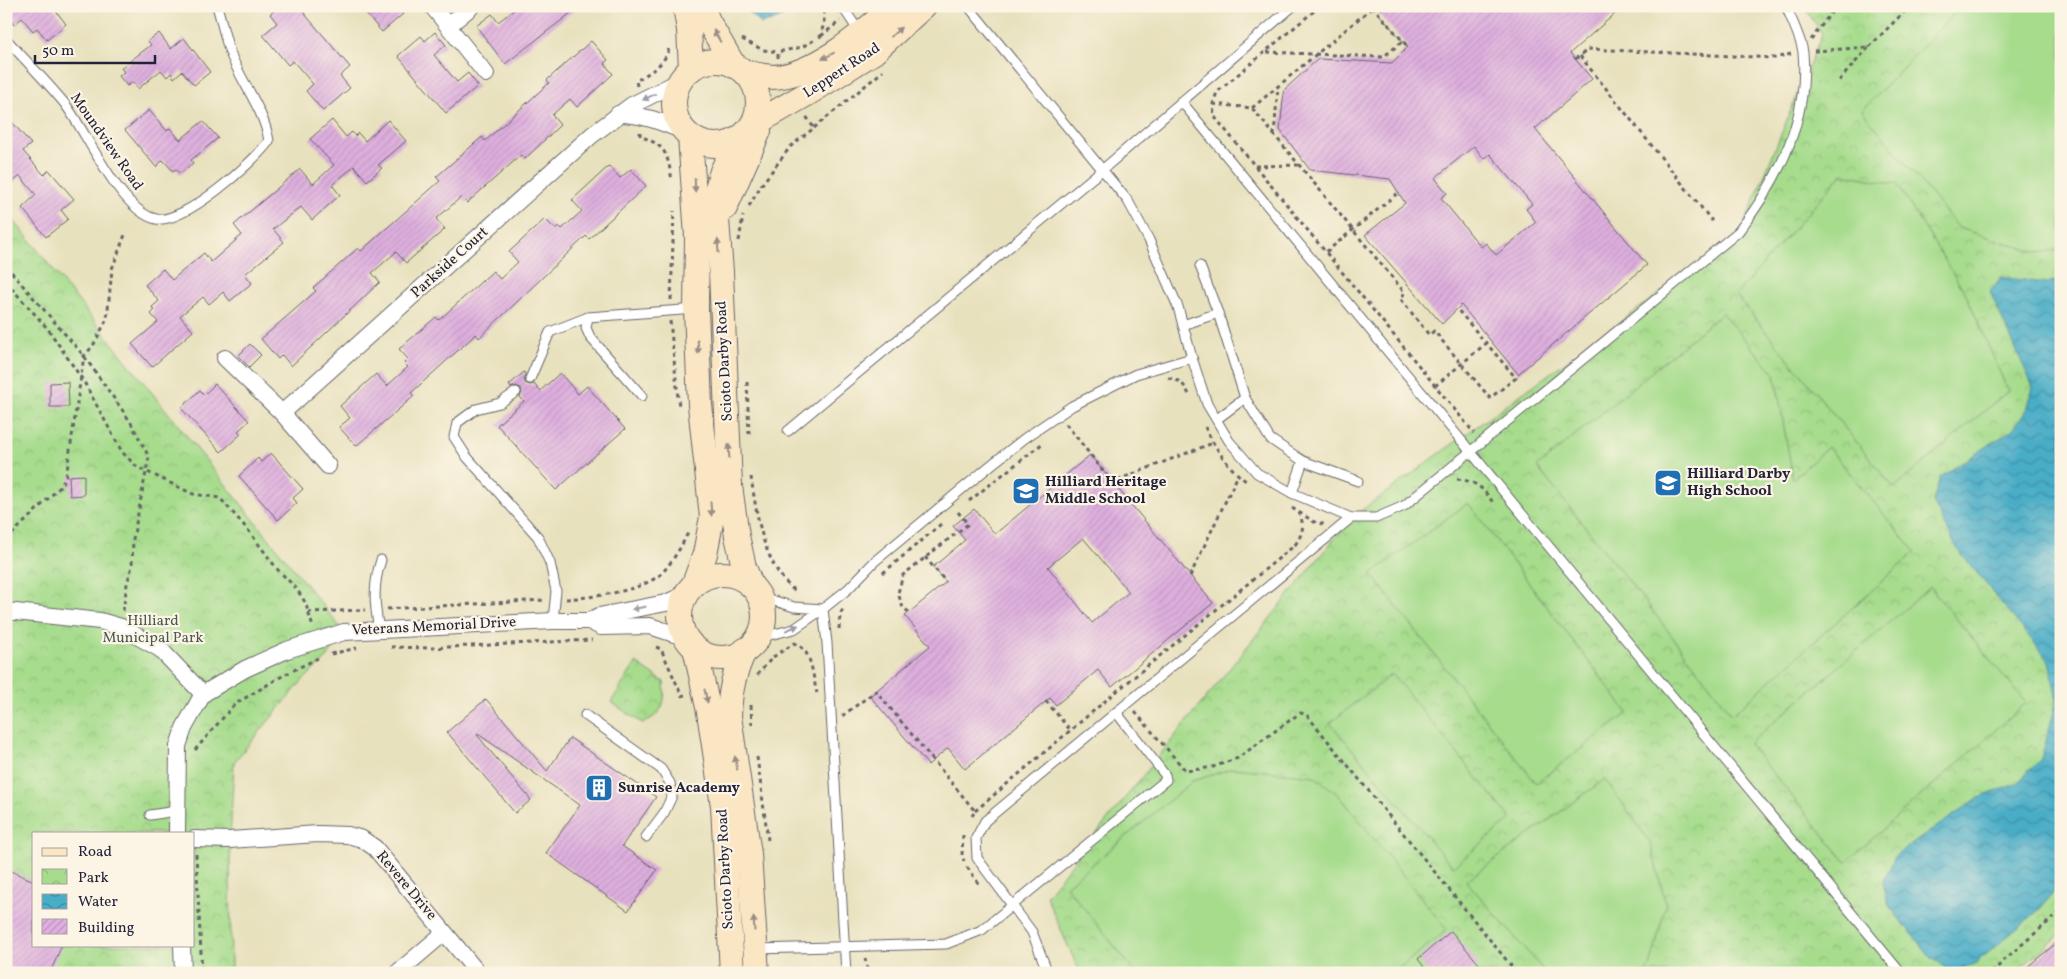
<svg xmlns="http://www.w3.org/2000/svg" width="2067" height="979" viewBox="0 0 2067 979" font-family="Vollkorn,serif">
<defs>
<pattern id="park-crowns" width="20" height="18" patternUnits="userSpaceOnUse" patternTransform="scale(1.25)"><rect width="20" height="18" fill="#a6dc8c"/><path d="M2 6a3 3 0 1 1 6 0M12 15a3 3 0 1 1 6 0" fill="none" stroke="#8fbc7a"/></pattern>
<pattern id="water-waves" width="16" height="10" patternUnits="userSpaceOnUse" patternTransform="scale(1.25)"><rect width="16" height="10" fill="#48adc7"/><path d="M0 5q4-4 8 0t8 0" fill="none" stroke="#3c8ca3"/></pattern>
<pattern id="building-hatch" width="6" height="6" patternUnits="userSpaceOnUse" patternTransform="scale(1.25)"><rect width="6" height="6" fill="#deafde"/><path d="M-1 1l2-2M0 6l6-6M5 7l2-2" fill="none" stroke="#be96bf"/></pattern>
</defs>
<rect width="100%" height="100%" fill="#fcf5e5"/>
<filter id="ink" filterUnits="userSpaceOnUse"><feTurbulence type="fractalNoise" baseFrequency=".02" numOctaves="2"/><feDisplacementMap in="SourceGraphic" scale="10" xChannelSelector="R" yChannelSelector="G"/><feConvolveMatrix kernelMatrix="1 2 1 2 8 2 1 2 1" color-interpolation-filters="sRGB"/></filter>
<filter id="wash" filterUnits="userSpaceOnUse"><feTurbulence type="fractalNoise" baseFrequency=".0096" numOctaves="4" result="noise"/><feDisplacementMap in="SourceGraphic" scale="20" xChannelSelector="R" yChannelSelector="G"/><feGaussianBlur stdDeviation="1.12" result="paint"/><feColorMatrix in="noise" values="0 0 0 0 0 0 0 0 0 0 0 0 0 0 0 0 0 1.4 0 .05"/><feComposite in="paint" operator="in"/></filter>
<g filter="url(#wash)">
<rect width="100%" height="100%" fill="#e8e1be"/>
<g fill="url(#park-crowns)" stroke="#647f64" fill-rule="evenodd">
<path d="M1804 6H2061V934L2014 973H1080L1046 896 1351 518 1740 235 1822 34Z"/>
<path d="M6 211 344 632 327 658 303 680 234 762 230 840 231 973H6ZM34 833H194V945H34Z"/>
<path d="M636 663 664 682C666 703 663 715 642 723L611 702Z"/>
</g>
<g fill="#a6dc8c" stroke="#647f64">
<path d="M1961 6H2061V249L2038 253 1959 228 1862 111Z"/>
<path d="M1842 174 1897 184 1966 294 2008 391 1894 488 1736 295Z"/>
<path d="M1722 313 1775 374 1793 479 1828 447 1915 552 1732 715 1648 605 1537 467Z"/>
<path d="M1468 503 1628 713 1536 783 1371 574Z"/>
<path d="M1930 587 2026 703 1846 862 1749 744Z"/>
<path d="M1392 674 1511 819 1453 867 1330 723Z"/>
<path d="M1233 768 1314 776 1338 794 1447 930 1393 973H1136L1066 886 1193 781Z"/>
<path d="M1605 779 1650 842 1666 905 1650 967 1644 973H1546L1466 881Z"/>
</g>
<g fill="url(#water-waves)" stroke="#356881">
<path d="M745 6H791C786 19 773 20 761 24L746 9Z"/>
<path d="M2001 277 2047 283 2061 279V884L2039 910 1976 963 1953 972 1932 958 1889 906 1883 883 1895 856 1978 798 2016 784 2041 759 2057 700 2049 661 1958 550 1933 502 1940 477 2012 430 2027 410 2033 387 1990 292Z"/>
</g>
<g id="blocks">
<g fill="url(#building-hatch)" fill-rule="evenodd">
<path d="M6 6H52L66 24 47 40 37 28 33 31 22 18 14 25 6 15Z"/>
<path d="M280 6H298L350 67 340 76 350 88 323 111 306 91 313 84 293 61 288 65 263 35 277 23 270 14Z"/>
<path d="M359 6H397L403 14 382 32Z"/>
<path d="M519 6H580L505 64 476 26 492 14 498 22Z"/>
<path d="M1385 6H1624L1570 53 1592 79 1535 129 1647 265 1518 374 1461 305 1442 324 1365 235 1405 203 1390 179 1310 170 1280 130 1284 90 1318 59 1392 63 1408 47 1378 13ZM1474 146 1484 159 1490 154 1532 204 1526 209 1536 222 1496 255 1486 243 1481 247 1441 198 1447 193 1435 178Z"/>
<path d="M435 32 446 45 434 55 457 82 468 73 478 86 446 113 398 56 421 36 425 41Z"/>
<path d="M159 33 171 49 184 38 210 72 194 85 182 71 174 78 171 73 167 77 161 70 138 89 133 82 127 86 119 76 124 72 121 68 151 45 148 41Z"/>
<path d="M591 41 608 60 604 63 613 74 577 107 570 99 552 115 560 125 525 159 521 155 467 203 461 197 436 219 445 229 406 263 396 252 372 273 380 282 291 366 282 355 278 359 261 339 316 291 313 288 358 248 361 251 440 181 436 177 482 137 485 141 549 83 547 80Z"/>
<path d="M149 110 167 131 170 128 180 140 203 121 218 138 191 160 193 163 180 174 176 169 173 171 163 160 156 167 125 130Z"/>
<path d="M6 115 31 144 23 151 44 175 49 170 74 199 61 210 68 219 46 237 22 208 36 195 20 176 6 188Z"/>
<path d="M332 120 346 137 352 132 355 136 358 133 365 141 388 120 406 141 378 165 382 168 367 181 354 166 332 185 340 195 312 220 301 207 273 229 284 242 245 274 252 283 230 301 223 292 209 304 203 297 180 316 193 331 152 367 132 344 158 322 151 314 154 311 152 307 159 301 145 285 163 269 172 280 204 253 211 262 242 235 234 225 300 169 313 184 334 165 310 139Z"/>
<path d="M609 166 620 178 631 169 646 186 589 239 586 236 479 338 476 334 411 393 414 396 356 446 339 427 350 418 340 406 376 374 387 386 408 367 404 363 408 359 399 349 436 317 439 320 493 271 500 279 518 262 509 252 545 219 555 229 559 226 562 229 582 211 572 200Z"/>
<path d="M250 344 261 355 249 367 238 356Z"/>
<path d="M524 372 525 374 524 379 525 383 530 385 534 384 540 391 560 373 578 394 587 386 625 429 556 490 497 425 524 401 520 397 522 392 521 388 516 386 511 388 509 385Z"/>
<path d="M68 382 69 407H50V383Z"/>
<path d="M215 384 249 421 238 431 241 434 221 452 181 408 200 390 204 395Z"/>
<path d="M271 453 303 489 293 498 297 503 278 520 239 476 258 458 261 462Z"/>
<path d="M1090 455 1213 603 1112 687 1098 670 1056 705 1050 698 965 769 948 748 928 765 870 696 930 646 905 616 946 582 933 567 965 540 953 526 974 509 995 534ZM1083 538 1129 592 1092 623 1048 567Z"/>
<path d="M84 475V495L70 496 69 476Z"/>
<path d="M486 699 547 771 570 738 656 797 622 846 657 870 628 911 546 853 580 805 478 734 477 735 531 800 515 813 447 732Z"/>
<path d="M6 869 34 881V945H62L50 973H6Z"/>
<path d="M1451 931 1479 964 1469 973H1429L1418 959Z"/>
<path d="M2061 939V973H2020Z"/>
</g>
</g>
</g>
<g filter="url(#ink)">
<use href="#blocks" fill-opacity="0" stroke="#676569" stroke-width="1"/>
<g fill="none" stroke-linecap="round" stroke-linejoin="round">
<defs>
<g id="service">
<path d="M842 6 860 33"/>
<path d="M968 6 1128 201 1149 240 1178 307 1192 358 1207 404 1229 441 1257 473 1292 493 1351 518H1376L1404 506 1738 232C1778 181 1809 120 1803 53 1802 40 1791 19 1786 6"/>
<path d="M6 39C26 61 47 82 65 104 86 131 121 212 156 219 184 224 253 163 269 141 264 110 243 85 231 55 225 40 222 22 217 6"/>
<path d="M1181 101 1901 973"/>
<path d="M1200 266 1218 313 1245 398 1270 439 1303 461 1358 481"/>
<path d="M1183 325 1218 313"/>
<path d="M530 379 550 332 588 317"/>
<path d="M516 392 500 403 476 409 457 423 454 437 467 457 538 537 550 563 556 591 553 621"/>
<path d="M642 396 590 337 586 328 588 317 696 309"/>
<path d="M1217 419 1245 398"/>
<path d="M788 431 1102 170 1293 6"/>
<path d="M1292 493 1303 461"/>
<path d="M759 596 794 607 823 609"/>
<path d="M823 609 827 643 846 973"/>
<path d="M379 629C374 604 373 584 381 560"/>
<path d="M758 638 794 629 823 609 848 589 875 561 991 465 1025 438 1072 406 1136 374 1192 358"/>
<path d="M585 715 661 769 670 783 672 796 664 813 646 837"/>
<path d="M150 815 176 811"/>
<path d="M756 949 946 944 982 930 1166 780 1165 775 1116 712"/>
<path d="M1048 973 1032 932 977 858 976 838 985 821 1351 518"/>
</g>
<g id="minor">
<path d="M432 6 486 74"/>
<path d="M448 26 472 6"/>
<path d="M618 114C642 114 663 122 685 132"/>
<path d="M225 358 282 413 328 466"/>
<path d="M282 413 592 135 632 105 680 81"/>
<path d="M6 611 100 621 121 627 160 649 203 694"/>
<path d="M589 621 601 627 650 626 686 638"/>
<path d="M177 833 178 746 184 728 203 694 245 669 287 650 344 632 553 621H589L599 616 666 603 686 594"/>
<path d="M194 839 230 840 318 834 348 835 362 839 375 848 478 973"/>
<path d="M182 945 183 973"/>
<path d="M397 973 444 933"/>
</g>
<g id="secondary">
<path d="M685 6 689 30 691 69"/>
<path d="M702 6 708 21 734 66"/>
<circle cx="716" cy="103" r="42"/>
<path d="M745 72C753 74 763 76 772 77 813 77 865 31 894 6"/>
<path d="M753 125 812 91 874 52 924 6"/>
<path d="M690 136 697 237 696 309 700 405 712 517 705 554 694 584"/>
<path d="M738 140 722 171 713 202 717 220 721 272 730 486 737 536 744 567 751 585"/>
<path d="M725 208 759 131"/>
<circle cx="722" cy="616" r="42"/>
<path d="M695 648 709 712 723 806 732 973"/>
<path d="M745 650C734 672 730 691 729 716L749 854 757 973"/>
</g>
</defs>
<use href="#service" stroke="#676569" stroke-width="11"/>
<use href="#minor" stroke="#676569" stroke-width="18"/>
<use href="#secondary" stroke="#676569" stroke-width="26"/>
<g stroke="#676569" stroke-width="3" stroke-dasharray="4 4" stroke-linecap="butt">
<path d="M1320 6 1217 92 1213 104 1214 116 1474 433"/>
<path d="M1372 6 1408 47"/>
<path d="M1904 12 1912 6"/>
<path d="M821 36 840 21"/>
<path d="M819 37 821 36 824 21V6"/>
<path d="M742 39 763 50 778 52"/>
<path d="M1811 40 1836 6"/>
<path d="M1869 47 1904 12 1899 6"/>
<path d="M1814 51 1869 47 1837 83"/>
<path d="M1267 52 1383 57 1403 41"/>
<path d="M1580 56 1712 221"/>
<path d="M778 58V52L802 47 814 40"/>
<path d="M1575 59 1589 49 1775 58 1791 54"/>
<path d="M637 86 636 81C649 73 667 63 669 47"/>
<path d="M1213 104 1252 108 1405 293 1400 298 1429 335 1434 331 1490 398 1516 378 1457 309"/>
<path d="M1252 108 1374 6"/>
<path d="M814 128 883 71"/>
<path d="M640 132V136C667 146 667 154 672 180"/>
<path d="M1274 135 1278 87"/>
<path d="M1255 166 1298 165"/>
<path d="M749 206 762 184 791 146 814 128 806 116"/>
<path d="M739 241 743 216"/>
<path d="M1326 252 1399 192"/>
<path d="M6 266 84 356 130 421 149 457 133 539 132 566 127 584 123 611"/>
<path d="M6 282 48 329 84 382 122 452 137 467 193 494 220 498 248 530 278 570 296 588 305 602 313 627"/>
<path d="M671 300 674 211"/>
<path d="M670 321 679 407"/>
<path d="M1168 378C1181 380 1185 385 1190 397"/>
<path d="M747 382 749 434"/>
<path d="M1435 386 1490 340"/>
<path d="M1066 424 1112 482 1213 443"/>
<path d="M1205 427C1214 446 1228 468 1246 481"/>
<path d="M751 477C757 516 763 565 795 591V594"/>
<path d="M1457 479C1479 482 1482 488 1495 505"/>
<path d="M969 501 1043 443"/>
<path d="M1292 508 1316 523 1324 524"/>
<path d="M6 540 61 486 66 477 84 356 93 346 107 319 112 269 126 232"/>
<path d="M925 557 946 582"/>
<path d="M883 573 941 524"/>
<path d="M1190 576 1238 475"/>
<path d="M566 599C593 597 638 592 660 575 669 567 684 543 688 532"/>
<path d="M387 609 545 600"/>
<path d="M308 612 365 610"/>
<path d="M909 612 903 608 898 593 903 575 968 524 957 511"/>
<path d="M839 629 840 615 843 609"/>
<path d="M391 647 429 648 592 640"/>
<path d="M656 647 661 649 682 696 686 694"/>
<path d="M331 654 357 648"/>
<path d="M757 675 773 657 795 643C813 651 812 676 817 693"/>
<path d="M1046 701 1071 731"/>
<path d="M751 705 752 726"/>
<path d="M1135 712 1186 771 1213 767 1238 758 1300 713 1306 714 1517 973"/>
<path d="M842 716 876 691 975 811 972 816"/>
<path d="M195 750 235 704 284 675 318 658"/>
<path d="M757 757 768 840"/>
<path d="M975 811 1117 691 1295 545C1303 533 1305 526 1299 513"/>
<path d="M963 835 962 855 964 861"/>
<path d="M196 854 202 973"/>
<path d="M967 867 979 884"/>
<path d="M865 958 868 973"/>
<path d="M1992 973 2004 960 2061 911"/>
</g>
<use href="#service" stroke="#fff" stroke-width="9"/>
<use href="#minor" stroke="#fff" stroke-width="16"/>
<use href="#secondary" stroke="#fbe6c4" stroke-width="24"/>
</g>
<defs><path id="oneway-solid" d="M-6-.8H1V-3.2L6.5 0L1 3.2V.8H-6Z" transform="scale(1.25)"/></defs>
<g fill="#998e86">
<use href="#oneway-solid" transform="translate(896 32) rotate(-42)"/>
<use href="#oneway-solid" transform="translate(717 36) rotate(-120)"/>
<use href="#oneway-solid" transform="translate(828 56) rotate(152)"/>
<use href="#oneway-solid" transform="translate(695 185) rotate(88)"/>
<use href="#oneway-solid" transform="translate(718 246) rotate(-94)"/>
<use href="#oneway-solid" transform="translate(698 347) rotate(88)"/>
<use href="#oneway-solid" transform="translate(729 451) rotate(-92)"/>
<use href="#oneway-solid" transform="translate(711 509) rotate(86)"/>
<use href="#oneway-solid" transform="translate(706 696) rotate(77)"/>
<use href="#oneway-solid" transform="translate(736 763) rotate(-100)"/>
<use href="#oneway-solid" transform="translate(754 924) rotate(-94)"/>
</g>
<g fill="#9c9ca7">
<use href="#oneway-solid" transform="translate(649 97) rotate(154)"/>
<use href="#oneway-solid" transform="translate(639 608) rotate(169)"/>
<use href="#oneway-solid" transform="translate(792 628) rotate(-23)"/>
</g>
</g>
<defs>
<symbol id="school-square" viewBox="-11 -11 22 22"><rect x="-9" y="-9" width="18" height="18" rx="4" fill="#1f6fb2" stroke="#fcf5e5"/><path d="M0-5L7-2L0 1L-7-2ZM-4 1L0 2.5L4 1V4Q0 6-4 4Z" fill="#fff"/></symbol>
<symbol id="building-square" viewBox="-11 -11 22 22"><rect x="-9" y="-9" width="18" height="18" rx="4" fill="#1f6fb2" stroke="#fcf5e5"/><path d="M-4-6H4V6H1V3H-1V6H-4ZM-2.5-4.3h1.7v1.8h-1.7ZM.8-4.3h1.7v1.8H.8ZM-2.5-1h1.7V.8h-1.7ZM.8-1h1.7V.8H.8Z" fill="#fff"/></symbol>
</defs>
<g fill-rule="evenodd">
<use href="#school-square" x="1652" y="467" width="32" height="32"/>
<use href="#school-square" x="1010" y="475" width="32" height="32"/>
<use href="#building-square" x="583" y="772" width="32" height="32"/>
</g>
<g text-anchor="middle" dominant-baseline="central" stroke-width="4.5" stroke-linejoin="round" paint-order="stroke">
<g font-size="15" fill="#22223b" stroke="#fcf5e5">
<text transform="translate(842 71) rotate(-33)">Leppert Road</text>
<text transform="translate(106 142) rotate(55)">Moundview Road</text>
<text transform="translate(450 263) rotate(-42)">Parkside Court</text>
<text transform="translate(725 361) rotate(-93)">Scioto Darby Road</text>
<text transform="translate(434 627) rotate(-3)">Veterans Memorial Drive</text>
<text transform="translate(726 869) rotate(-93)">Scioto Darby Road</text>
<text transform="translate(406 886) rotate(50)">Revere Drive</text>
</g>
<g font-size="15" font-weight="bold" fill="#22223b" stroke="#fcf5e5" text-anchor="start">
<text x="1687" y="474">Hilliard Darby<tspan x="1687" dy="17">High School</tspan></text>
<text x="1045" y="482">Hilliard Heritage<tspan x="1045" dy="17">Middle School</tspan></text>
<text x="618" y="788">Sunrise Academy</text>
</g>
<g font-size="15" fill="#4a5a53" stroke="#fcf5e5">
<text x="153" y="621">Hilliard<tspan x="153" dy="17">Municipal Park</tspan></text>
</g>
</g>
<rect width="2067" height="979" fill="none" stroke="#fcf5e5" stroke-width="25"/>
<rect x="32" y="832" width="162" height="115" fill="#fcf5e5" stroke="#a5a1a1"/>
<rect x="42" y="848" width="25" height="8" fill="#fbe6c4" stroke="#a5a1a1"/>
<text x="78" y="856" font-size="15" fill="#22223b">Road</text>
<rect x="42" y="869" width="25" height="15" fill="url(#park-crowns)" stroke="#a5a1a1"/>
<text x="78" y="882" font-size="15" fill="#22223b">Park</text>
<rect x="42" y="894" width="25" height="15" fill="url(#water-waves)" stroke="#a5a1a1"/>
<text x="78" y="906" font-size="15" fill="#22223b">Water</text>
<rect x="42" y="919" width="25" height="15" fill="url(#building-hatch)" stroke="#a5a1a1"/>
<text x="78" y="932" font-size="15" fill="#22223b">Building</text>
<path d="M35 55v8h120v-8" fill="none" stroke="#22223b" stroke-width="2.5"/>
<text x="42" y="55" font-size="15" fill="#22223b" stroke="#fcf5e5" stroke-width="4" paint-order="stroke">50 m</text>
</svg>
